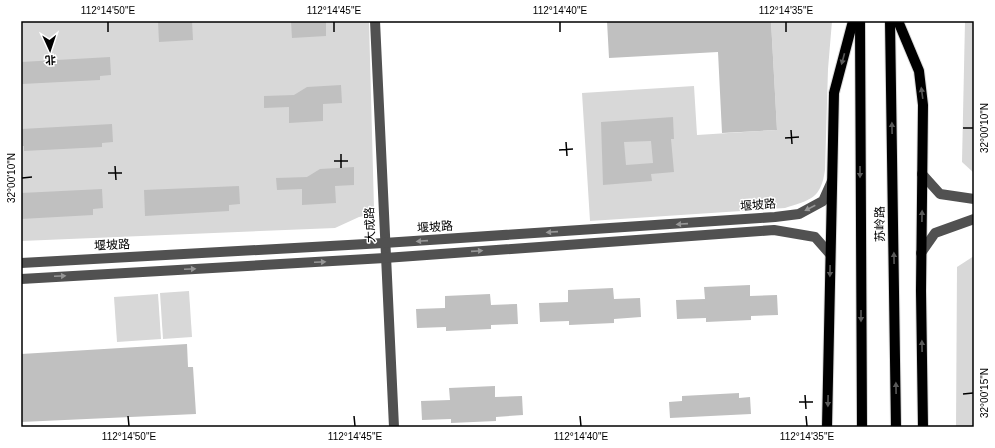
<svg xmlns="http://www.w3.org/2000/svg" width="995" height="448" viewBox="0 0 995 448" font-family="Arial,'Noto Sans SC',sans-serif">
<rect width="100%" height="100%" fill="#fff"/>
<g fill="#d8d8d8">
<path d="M21 21H369L374 209 369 215 359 217 335 228 21 241Z"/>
<path d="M771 21H832L828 69 825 170C821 199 810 200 785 208L590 221 582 93 694 86 697 135 777 130Z"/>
<path d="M965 21H974V173L962 162Z"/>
<path d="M974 256V427H956L957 267Z"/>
<path d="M189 291 192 337 163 339 160 293Z"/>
<path d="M158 294 161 339 117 342 114 297Z"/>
</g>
<g fill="#c0c0c0" fill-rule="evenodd">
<path d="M158 21H192L193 40 159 42Z"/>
<path d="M291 21H326V36L292 38Z"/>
<path d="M607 21H771L777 130 722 133 718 52 609 58Z"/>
<path d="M110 57 111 75 100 76V80L22 84 21 62Z"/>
<path d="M341 85 342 103 323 104V121L289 123V107L264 108V96L294 95 307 87Z"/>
<path d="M673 117 674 139H671L674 172 651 174 652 181 603 185 601 122ZM651 141 653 163 626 165 624 142Z"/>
<path d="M112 124 113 142 102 143V147L24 151V146H21V129Z"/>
<path d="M354 167V185L335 186 336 203 302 205V189L277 190 276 178 307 177 320 169Z"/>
<path d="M239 186 240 204 229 205V211L145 216 144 190Z"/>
<path d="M102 189 103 208 93 209V215L21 219V193Z"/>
<path d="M750 285V296L777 295 778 315 751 316V320L706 322V318L677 319 676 300 705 299 704 287Z"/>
<path d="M613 288 614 299 640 298 641 317 614 319V323L569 325V321L540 322 539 303 568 302V290Z"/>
<path d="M490 294 491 305 517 304 518 324 491 325V329L446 331V327L417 328 416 309 445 308V296Z"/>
<path d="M187 344 188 367H193L196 414 21 422V354Z"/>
<path d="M495 386V397L522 396 523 415 496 417V421L451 423V419L422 420 421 401 450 400 449 388Z"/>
<path d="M739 393V398L750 397 751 414 670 418 669 402 682 401V396Z"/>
</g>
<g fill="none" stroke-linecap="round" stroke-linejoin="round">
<defs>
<g id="major">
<path d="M860 21 862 427"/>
<path d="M890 21 896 427"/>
<path d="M898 21 919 71 923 105 921 291 923 427"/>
<path d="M827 427 834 93 853 21"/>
</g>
</defs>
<use href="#major" stroke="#dbdbdb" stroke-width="12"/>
<g stroke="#515151" stroke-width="10">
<path d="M375 21 394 427"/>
<path d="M922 174 940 194 974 199"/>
<path d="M921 253 935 233 974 219"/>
<path d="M21 263 384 243 775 217 799 214 823 201 832 181"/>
<path d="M21 279 385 258 774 230 815 237 830 254"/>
</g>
<use href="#major" stroke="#000" stroke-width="10"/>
</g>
<defs><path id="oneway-solid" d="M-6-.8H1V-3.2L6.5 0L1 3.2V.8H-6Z"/></defs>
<g fill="#595959">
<use href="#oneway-solid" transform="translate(843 59) rotate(105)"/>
<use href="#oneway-solid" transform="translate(922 93) rotate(-98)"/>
<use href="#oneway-solid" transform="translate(892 128) rotate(-91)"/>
<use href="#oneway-solid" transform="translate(860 172) rotate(90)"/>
<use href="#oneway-solid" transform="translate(922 216) rotate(-89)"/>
<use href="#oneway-solid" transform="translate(894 258) rotate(-91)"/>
<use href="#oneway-solid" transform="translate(830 271) rotate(91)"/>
<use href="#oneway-solid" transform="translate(861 316) rotate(90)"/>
<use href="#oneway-solid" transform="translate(922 346) rotate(-91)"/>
<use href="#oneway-solid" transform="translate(896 388) rotate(-91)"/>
<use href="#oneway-solid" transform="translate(828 401) rotate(91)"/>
</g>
<g fill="#979797">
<use href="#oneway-solid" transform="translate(810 208) rotate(153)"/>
<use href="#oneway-solid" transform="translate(682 224) rotate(176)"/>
<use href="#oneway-solid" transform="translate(552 232) rotate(176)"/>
<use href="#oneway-solid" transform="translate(422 241) rotate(176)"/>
<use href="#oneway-solid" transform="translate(477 251) rotate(-4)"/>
<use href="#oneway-solid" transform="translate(320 262) rotate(-3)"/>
<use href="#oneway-solid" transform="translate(190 269) rotate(-3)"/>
<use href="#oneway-solid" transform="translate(60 276) rotate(-3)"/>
</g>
<path fill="none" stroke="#000" stroke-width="1.5" d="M108 22V32M334 22V32M560 22V32M786 22V32M963 128H973M791 130 792 144M785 138 799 137M566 142 567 156M559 150 573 149M341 154V168M334 161H348M115 166 116 180M108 173H122M22 178 32 177M963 394 973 393M805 395 806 409M799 402H813M128 416 129 426M354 416 355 426M580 416 581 426M806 416 807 426"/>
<g text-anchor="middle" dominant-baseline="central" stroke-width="3" stroke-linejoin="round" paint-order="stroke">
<g font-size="12" fill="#000" stroke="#fff">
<text transform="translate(758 205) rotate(-5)">堰坡路</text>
<text transform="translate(880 224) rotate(-91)">苏岭路</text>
<text transform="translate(370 225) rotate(-92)">大成路</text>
<text transform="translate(435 227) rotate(-4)">堰坡路</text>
<text transform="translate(112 245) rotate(-3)">堰坡路</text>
</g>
</g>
<rect width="995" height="448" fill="none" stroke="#ffffff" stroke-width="44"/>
<g transform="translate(50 50) rotate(177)" stroke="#ffffff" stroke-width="3" paint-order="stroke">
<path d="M0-3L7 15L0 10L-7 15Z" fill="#000000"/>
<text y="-6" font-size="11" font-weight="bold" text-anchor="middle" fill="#000000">北</text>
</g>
<rect x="22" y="22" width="951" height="404" fill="none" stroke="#000" stroke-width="1.5"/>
<g font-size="10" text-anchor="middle" fill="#000">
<text x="108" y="14">112°14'50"E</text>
<text x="334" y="14">112°14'45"E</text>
<text x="560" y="14">112°14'40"E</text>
<text x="786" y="14">112°14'35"E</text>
<text transform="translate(984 128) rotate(-90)" y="4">32°00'10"N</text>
<text transform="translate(11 178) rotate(-90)" y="4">32°00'10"N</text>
<text transform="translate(984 393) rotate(-90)" y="4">32°00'15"N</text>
<text x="129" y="440">112°14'50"E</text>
<text x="355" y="440">112°14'45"E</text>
<text x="581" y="440">112°14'40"E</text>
<text x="807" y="440">112°14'35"E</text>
</g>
</svg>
